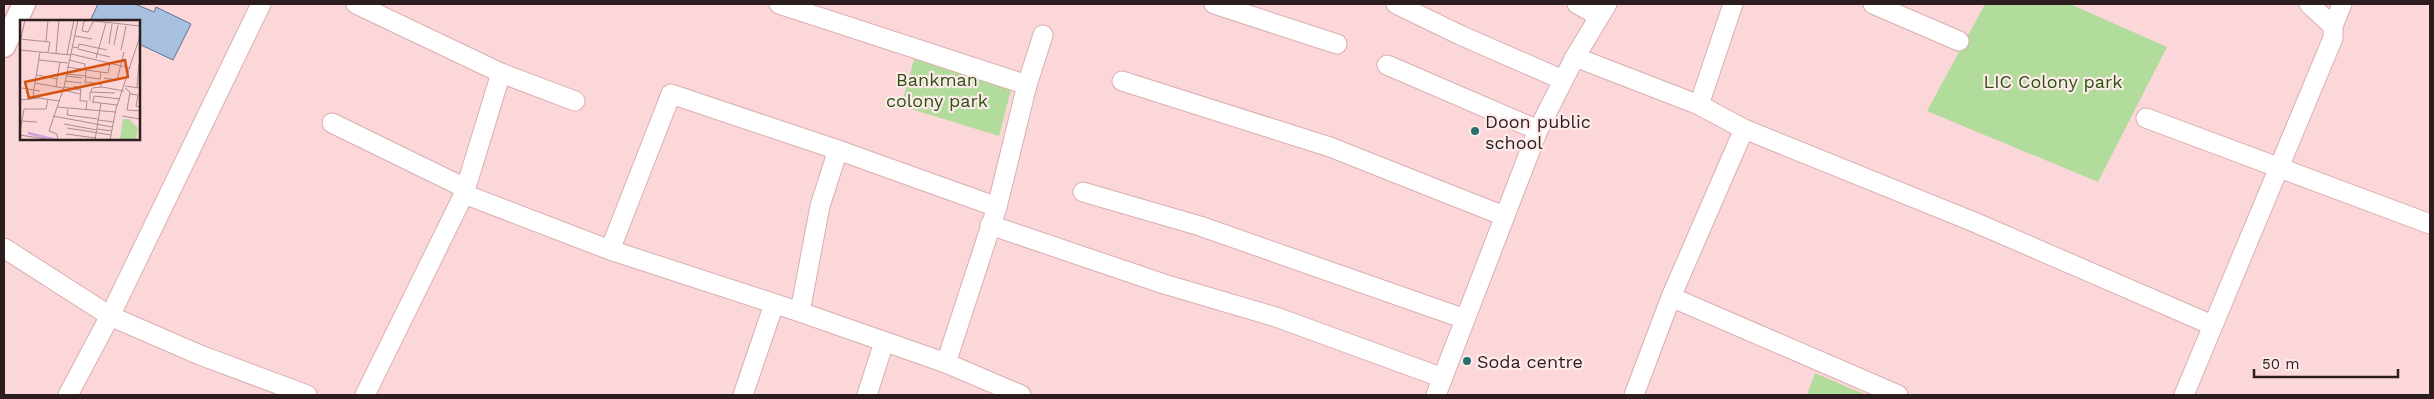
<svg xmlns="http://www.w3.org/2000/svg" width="2434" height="399" viewBox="0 0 2434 399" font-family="'Work Sans',sans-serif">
<rect width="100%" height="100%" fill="#fcd7d9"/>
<g fill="#b2dc9b">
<path d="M1985 4H2070L2167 47 2098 182 1927 111Z"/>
<path d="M915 56 1012 86 999 136 901 106Z"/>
<path d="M1815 373 1866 395H1807Z"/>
</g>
<path fill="#a8c0e0" stroke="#5e7491" d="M98 4H135L154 12 156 7 191 24 173 60 139 44V21H90Z"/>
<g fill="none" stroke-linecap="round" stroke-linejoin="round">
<defs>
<g id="minor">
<path d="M356 4 501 73 575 101"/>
<path d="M779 4 1027 85"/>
<path d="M1214 4 1337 44"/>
<path d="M1396 4 1460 35 1563 80"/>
<path d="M1577 4 1599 16"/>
<path d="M1873 4 1959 41"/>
<path d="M2333 26 2342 4"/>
<path d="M1575 57 1699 105 1744 129 1974 222 2212 325"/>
<path d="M1387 65 1538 130"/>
<path d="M1122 81 1330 147 1504 216"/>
<path d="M1699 105 1733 4"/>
<path d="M2146 118 2430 224"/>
<path d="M332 123 465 188"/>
<path d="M1744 129 1671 297 1898 395"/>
<path d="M1083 192 1200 226 1465 319"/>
<path d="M464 194 501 73"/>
<path d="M990 225 1164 284 1276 317 1443 378"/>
<path d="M4 248 110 316 200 355 307 395"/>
<path d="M610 250 671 94 838 150 997 207"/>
<path d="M800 312 820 206 838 150"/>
<path d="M68 395 110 316 261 4"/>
<path d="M365 395 464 194 610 250 800 312 946 363"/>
<path d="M743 395 774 304"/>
<path d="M867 395 884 342"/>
<path d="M1021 395 946 363 997 207 1027 85 1043 35"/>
<path d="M1436 395 1538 130 1575 57 1607 4"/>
<path d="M1634 395 1671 297"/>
<path d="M2184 395 2333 38V26L2309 4"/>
</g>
<path id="tertiary" d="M4 46 24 4"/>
</defs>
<use href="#minor" stroke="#daaeb0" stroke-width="21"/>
<use href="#tertiary" stroke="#daaeb0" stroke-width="25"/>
<use href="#minor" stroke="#fff" stroke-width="19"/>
<use href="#tertiary" stroke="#fff" stroke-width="22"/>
</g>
<g fill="#267070" stroke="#fdeaea" stroke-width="2">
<circle cx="1475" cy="131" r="5"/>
<circle cx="1467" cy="361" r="5"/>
</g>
<g text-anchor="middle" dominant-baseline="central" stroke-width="4.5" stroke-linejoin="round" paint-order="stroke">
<g font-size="18" fill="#2c520e" stroke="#fdeaea">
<text x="937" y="79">Bankman<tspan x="937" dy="21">colony park</tspan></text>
<text x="2053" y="81">LIC Colony park</text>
</g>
<g font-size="18" fill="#2e1d1e" stroke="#fdeaea" text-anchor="start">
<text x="1485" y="121">Doon public<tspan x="1485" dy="21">school</tspan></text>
<text x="1477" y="361">Soda centre</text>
</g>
</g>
<g transform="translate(20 20)">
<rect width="120" height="120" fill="#fcd7d9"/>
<path d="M103 99H109L118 108 116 120H100Z" fill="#b2dc9b"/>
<path fill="none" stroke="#cda2e1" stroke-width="2.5" d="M8 113 36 120"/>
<path fill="none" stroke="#aa8d8e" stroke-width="1" d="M66 0 120 6M67 1H64L62 11 68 12 73 2M55 16 72 19M1 18 5 0M0 19 30 22 28 32M26 21 28 0M89 24 92 4M94 25 98 5M53 27 58 28 59 24 87 30M58 29 90 37M0 30 51 35M101 30 106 6M36 33 39 0M47 34 54 0M51 34 110 48M76 38 86 3M19 40 48 43M49 40 65 44V50M47 47 66 50 65 64M66 50 88 53 90 43M46 54 66 56M17 55 37 59 36 67M46 56 62 58M66 57 80 59 81 52M84 58 97 60 104 32M37 59 40 42M45 61 62 63M66 62 81 64V67M15 63 43 68M105 66 120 68M44 67 61 70M53 67H61L60 81H67L66 90M117 67 119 43M2 68 20 71M105 68 110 72 107 90 120 91M43 70 60 74M71 72 72 68 82 67 104 71M110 74 118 75 116 86 120 87M19 78 13 75 20 32M0 80 19 78 39 81M70 81V72L95 73M72 82 97 85M73 82 74 76 100 79M37 87 95 92M48 89 47 95 78 99M33 96 92 107M102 96 120 99M78 100 94 102M2 101 17 102M44 104 77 110M47 108 91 115M77 109 92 111M0 112 4 89H26L28 79M46 114 76 118M0 115 32 120M38 120 37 114 29 111 44 67 58 0M75 120 81 83M90 120 96 89 120 16"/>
<path fill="#d5530e" fill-opacity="0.15" stroke="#d5530e" stroke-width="2.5" d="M105 40 108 57 9 78 5 62Z"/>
<rect width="120" height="120" fill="none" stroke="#2e1d1e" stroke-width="2.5"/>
</g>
<rect width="2434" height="399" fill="none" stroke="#2e1d1e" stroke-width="10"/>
<path d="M2254 369v8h144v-8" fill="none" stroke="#2e1d1e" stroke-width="2.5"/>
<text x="2262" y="369" font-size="15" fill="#2e1d1e" stroke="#fdeaea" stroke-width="4" paint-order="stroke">50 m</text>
</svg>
